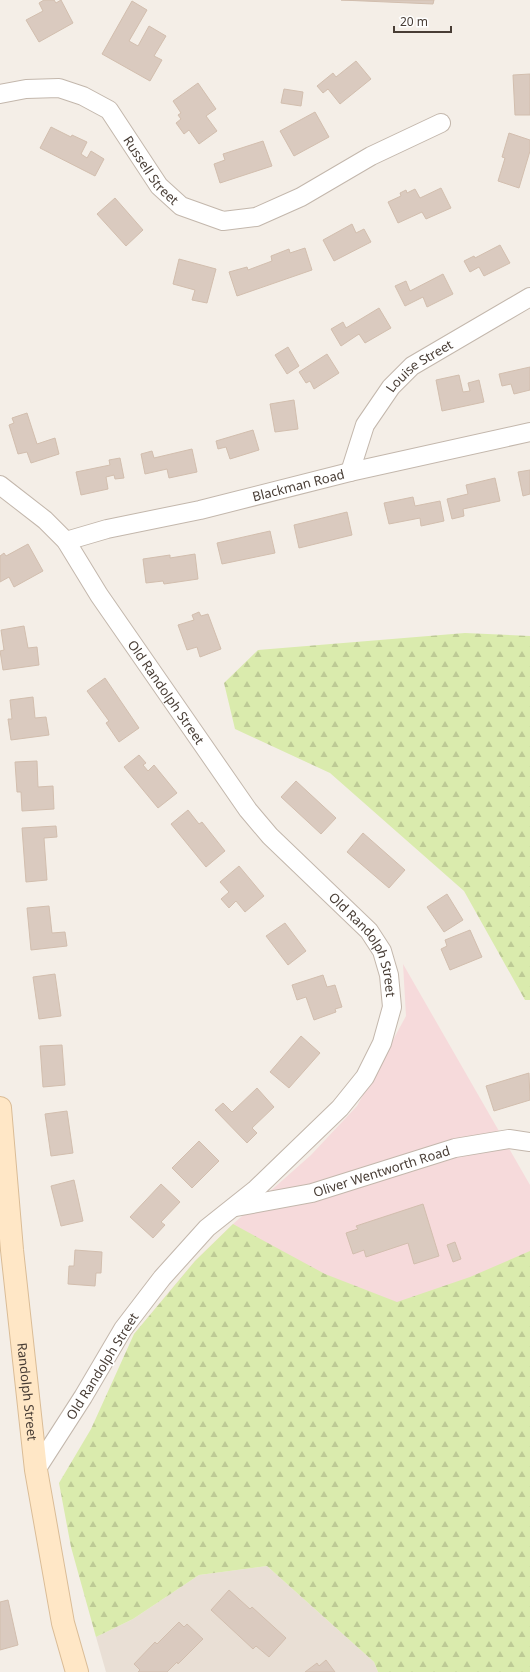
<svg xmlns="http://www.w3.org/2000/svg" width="530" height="1672" viewBox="0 0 530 1672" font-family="'Noto Sans',sans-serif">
<defs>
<pattern id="forest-firs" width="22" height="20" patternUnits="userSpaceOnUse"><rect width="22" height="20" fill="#daebad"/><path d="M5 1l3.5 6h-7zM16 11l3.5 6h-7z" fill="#bdca95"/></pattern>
</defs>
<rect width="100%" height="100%" fill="#f4eee7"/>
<path fill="#e9dfd5" d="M267 1566 374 1662 378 1672H106L96 1637 133 1619 199 1575Z"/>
<path fill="#f6dadb" d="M403 964 530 1185V1672L504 1647 134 1334 195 1261 233 1224 311 1155 357 1106 406 1016Z"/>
<g fill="url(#forest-firs)">
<path d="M465 633 530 636V1000H525L464 891 330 773 235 729 224 683 258 650Z"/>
<path d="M233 1224 325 1274 397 1302 470 1277 530 1251V1672H378L374 1662 267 1566 199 1575 133 1619 96 1637 71 1547 59 1483 91 1429 134 1334 195 1261Z"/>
</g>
<g fill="#dacabf" stroke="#d2beae">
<path d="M44 0H54L56 3 61 0 73 23 39 42 26 20 43 11 39 3Z"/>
<path d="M341 0H434L433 4Z"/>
<path d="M132 1 147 10 129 41 138 46 149 26 166 36 154 56 162 60 150 81 102 54Z"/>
<path d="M356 61 371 79 340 104 328 89 323 93 317 86 333 73 336 77Z"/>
<path d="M530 74V115H515L513 75Z"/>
<path d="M198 83 216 109 206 116 217 131 199 144 189 130 184 134 176 123 181 119 178 115 181 113 173 101Z"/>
<path d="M284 89 303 92 301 106 281 103Z"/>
<path d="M315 112 329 137 294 156 280 131Z"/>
<path d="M51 127 71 137 72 135 87 142 81 154 87 158 91 151 104 159 95 176 40 148Z"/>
<path d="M509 133 530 140V151L519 188 498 181 505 158 502 157Z"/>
<path d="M263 141 272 166 220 183 214 164 225 160 223 154Z"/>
<path d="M441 188 451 208 426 219 422 212 398 223 388 202 401 196 400 193 406 190 407 193 415 189 420 198Z"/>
<path d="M115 198 143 230 126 246 97 214Z"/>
<path d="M352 224 356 233 364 229 371 242 334 261 323 240Z"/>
<path d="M500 245 510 263 484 276 479 267 470 272 464 261 474 256 475 258Z"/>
<path d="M305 248 312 270 237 296 229 272 247 267 248 270 272 261 271 256 289 249 290 253Z"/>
<path d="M179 259 216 269 207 303 192 300 195 290 173 284Z"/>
<path d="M443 274 453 294 427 307 423 297 405 306 395 286 406 281 410 291Z"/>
<path d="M379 308 391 328 365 343 359 334 341 346 331 329 343 322 346 328Z"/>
<path d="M288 347 299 366 287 374 275 355Z"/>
<path d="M327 354 339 373 314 389 310 381 306 383 299 372Z"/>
<path d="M530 367V390L514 394 511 384 502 386 499 374Z"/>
<path d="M459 375 463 392 470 391 468 383 479 380 484 402 442 411 436 380Z"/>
<path d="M294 400 298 429 275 432 270 404Z"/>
<path d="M27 413 37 444 55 438 59 454 31 463 27 452 18 454 9 425 14 423 12 418Z"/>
<path d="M253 430 259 450 230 459 226 447 218 449 216 441Z"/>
<path d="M192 449 197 472 169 478 167 469 145 474 141 454 152 451 154 458Z"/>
<path d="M120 458 124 478 115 479 114 475 106 477 108 489 81 495 76 472 110 465 109 460Z"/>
<path d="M530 470V494L523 496 518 472Z"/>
<path d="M495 478 500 501 463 509 464 516 452 519 447 499 468 494 466 485Z"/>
<path d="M413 497 415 506 440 501 444 521 421 526 420 518 389 524 384 503Z"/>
<path d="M347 512 352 535 299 548 294 525Z"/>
<path d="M270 531 275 553 222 564 217 543Z"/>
<path d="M28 544 43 571 14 587 9 577 0 582V556L4 553 6 556Z"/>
<path d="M195 554 198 579 164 584 163 581 146 583 143 559 170 555V558Z"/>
<path d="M199 612 201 616 208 614 221 649 200 657 197 647 187 650 178 625 194 620 192 615Z"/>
<path d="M24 626 28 648 37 647 39 665 3 670 0 651 4 650 1 630Z"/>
<path d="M105 678 139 728 119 742 106 723 109 721 87 691Z"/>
<path d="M33 697 35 718 46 717 49 735 11 740 8 719H12L10 700Z"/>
<path d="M139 755 146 763 143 765 148 771 154 765 177 793 158 808 124 767Z"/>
<path d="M37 761 38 787 53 786 54 809 22 811 21 792H17L15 762Z"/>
<path d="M296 781 336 818 321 834 281 797Z"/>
<path d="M188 810 199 824 202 822 225 851 206 867 171 824Z"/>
<path d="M56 826 57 837 44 838 47 880 26 882 22 828Z"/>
<path d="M363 833 405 870 389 888 347 852Z"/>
<path d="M239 866 264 896 245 912 236 901 229 908 221 899 229 892 220 882Z"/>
<path d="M447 894 463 920 444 932 427 907Z"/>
<path d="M49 906 52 933 65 932 67 946 31 950 27 908Z"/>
<path d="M285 923 306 951 288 965 266 936Z"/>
<path d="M470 930 482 957 450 970 441 949 447 946 445 940Z"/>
<path d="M55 974 61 1016 39 1019 33 977Z"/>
<path d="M323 975 327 987 335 985 342 1007 335 1009 336 1012 314 1020 306 997 297 1000 292 985Z"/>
<path d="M301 1036 320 1053 289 1088 270 1072Z"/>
<path d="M62 1045 65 1085 43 1087 40 1046Z"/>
<path d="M529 1073 530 1100 494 1111 486 1086Z"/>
<path d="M257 1088 274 1107 252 1128 257 1133 247 1143 215 1110 223 1103 232 1112Z"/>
<path d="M67 1111 73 1153 51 1156 45 1114Z"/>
<path d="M199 1141 219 1161 192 1188 172 1168Z"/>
<path d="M74 1180 83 1221 61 1226 51 1186Z"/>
<path d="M161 1184 180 1202 161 1222 165 1225 153 1238 130 1217Z"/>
<path d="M423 1204 439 1256 414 1264 408 1243 366 1257 364 1250 353 1254 346 1233 358 1229 356 1226Z"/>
<path d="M455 1242 461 1259 453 1262 447 1245Z"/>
<path d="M75 1250 102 1252 101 1273H96L95 1286 68 1284 69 1266H74Z"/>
<path d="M229 1590 250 1609 252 1607 286 1638 269 1657 256 1646 253 1649 211 1610Z"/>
<path d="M8 1600 18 1645 0 1650V1602Z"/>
<path d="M179 1622 184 1627 187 1624 203 1639 178 1664 177 1662 167 1672H138L140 1670 134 1664 155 1642 157 1644Z"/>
<path d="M326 1660 335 1672H305L317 1663 319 1666Z"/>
</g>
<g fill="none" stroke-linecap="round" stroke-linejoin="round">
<defs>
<g id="minor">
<path id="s1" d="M0 94 26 89 59 88 83 96 109 110 159 186 181 206 223 221 256 217 301 197 371 156 441 123"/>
<path id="s2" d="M350 472 365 425 391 387 412 366 530 297"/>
<path id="s3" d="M0 485 45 520 66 541 99 595 248 810 270 836 369 931 382 951 389 975 392 1007 382 1043 365 1077 340 1108 256 1189 207 1228 162 1278 123 1329 83 1397 36 1470"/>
<path id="s4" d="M66 541 107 529 200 510 350 472 530 432"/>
<path id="s5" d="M236 1207 312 1193 455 1148 509 1139 530 1142"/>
</g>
<g id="secondary">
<path id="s6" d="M0 1108 12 1250 36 1470 63 1623 77 1672"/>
</g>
</defs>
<use href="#minor" stroke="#c3b7ac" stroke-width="20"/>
<use href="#secondary" stroke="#dabc96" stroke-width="24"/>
<use href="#minor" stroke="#fff" stroke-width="18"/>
<use href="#secondary" stroke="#ffe7c6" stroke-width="22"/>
</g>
<g text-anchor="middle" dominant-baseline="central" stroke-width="3.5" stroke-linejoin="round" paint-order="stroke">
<g font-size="13" fill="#483d35" stroke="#fff">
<text stroke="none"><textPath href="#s1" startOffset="188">Russell Street</textPath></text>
<text stroke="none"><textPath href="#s2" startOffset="131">Louise Street</textPath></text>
<text stroke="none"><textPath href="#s4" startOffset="239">Blackman Road</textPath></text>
<text stroke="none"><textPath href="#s3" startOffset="268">Old Randolph Street</textPath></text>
<text stroke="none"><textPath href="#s3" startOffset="592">Old Randolph Street</textPath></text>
<text stroke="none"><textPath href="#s5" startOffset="150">Oliver Wentworth Road</textPath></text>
<text transform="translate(102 1366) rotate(-58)">Old Randolph Street</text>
<text stroke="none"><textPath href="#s6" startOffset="285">Randolph Street</textPath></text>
</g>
</g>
<path d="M394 26v6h57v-6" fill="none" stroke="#483d35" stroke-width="2"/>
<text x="400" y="26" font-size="12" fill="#483d35" stroke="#ffffff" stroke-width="3" paint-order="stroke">20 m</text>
</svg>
